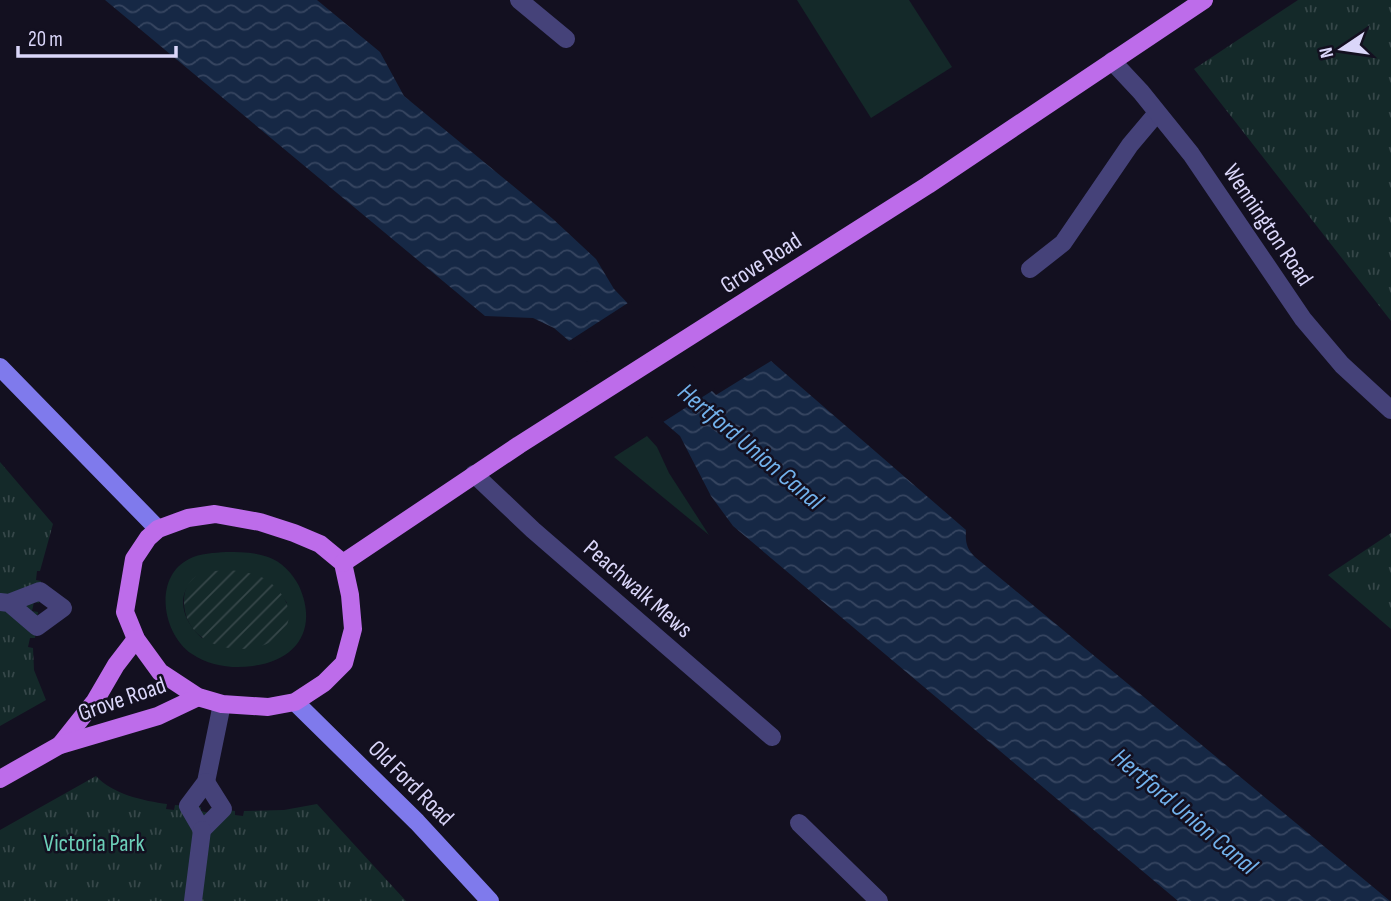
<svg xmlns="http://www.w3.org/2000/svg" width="1391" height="901" viewBox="0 0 1391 901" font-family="'Sofia Sans Condensed',sans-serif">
<defs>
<pattern id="park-tufts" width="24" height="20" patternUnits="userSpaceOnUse" patternTransform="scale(1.75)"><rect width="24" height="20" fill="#142929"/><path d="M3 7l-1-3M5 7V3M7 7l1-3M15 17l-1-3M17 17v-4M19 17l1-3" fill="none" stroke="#364749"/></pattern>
<pattern id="garden-furrows" width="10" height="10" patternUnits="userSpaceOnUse" patternTransform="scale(1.75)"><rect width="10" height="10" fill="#142929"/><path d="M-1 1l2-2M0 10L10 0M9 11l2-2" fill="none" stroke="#364749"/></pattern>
<pattern id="water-waves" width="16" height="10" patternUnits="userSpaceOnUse" patternTransform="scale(1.75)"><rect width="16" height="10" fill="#162845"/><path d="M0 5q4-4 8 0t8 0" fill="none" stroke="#374661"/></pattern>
</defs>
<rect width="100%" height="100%" fill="#131020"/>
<g fill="#142929" fill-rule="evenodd">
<path d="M797 0H909L952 67 871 118Z"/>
<path d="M647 436 657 447 669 473 709 535 614 457Z"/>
<path d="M226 552C240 552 255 552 268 557 281 561 293 574 299 586 318 628 298 660 253 666 232 669 210 666 192 654 162 634 153 577 189 559 200 553 214 553 226 552ZM211 572C247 575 264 570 287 603L202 638C176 616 175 581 211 572Z"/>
</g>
<g fill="url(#park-tufts)">
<path d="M1298 0H1391V321L1194 69Z"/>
<path d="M0 462 53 524 40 571H37L36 580 41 581 39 603 34 602 32 611 38 612 35 638H30L28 647 33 648 34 670 46 700 0 726Z"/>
<path d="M1391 533V629L1328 575Z"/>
<path d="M96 776C112 794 144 801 167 804L166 809 174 810 175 805 201 807V811L209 813 210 808 235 811V815L243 816 244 811 284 810 317 804 406 901H0V830Z"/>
</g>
<path fill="url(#garden-furrows)" d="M226 570C242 571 259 573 272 584 302 610 290 642 252 648 220 653 183 637 184 600 184 591 188 582 195 577 204 571 216 571 226 570Z"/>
<path fill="url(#water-waves)" d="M105 0H317L380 52 404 96 553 219 596 259 614 289 716 395 771 361 966 530C965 543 967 549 975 557L1390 901H1178L733 526 711 496 680 436 554 328 533 318 485 316Z"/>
<path fill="#131020" d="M631 301 715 389 660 424 566 343Z"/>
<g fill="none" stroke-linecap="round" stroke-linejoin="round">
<path stroke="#454279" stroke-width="18" d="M1030 269 1063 243 1130 145 1157 113"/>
<g stroke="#454279" stroke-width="18">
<path d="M0 602 9 603 40 591 63 608 37 627 9 603"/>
<path d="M202 830 188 806 206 782 222 704"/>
<path d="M202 830 223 809 206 782"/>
<path d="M193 901 202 830"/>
</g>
<g stroke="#454279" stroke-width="18">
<path d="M519 0 566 39"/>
<path d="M1112 61 1141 92 1191 154 1303 319 1342 365 1391 410"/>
<path d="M474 474 533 530 772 737"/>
<path d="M799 823 879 901"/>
</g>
<g stroke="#7f7aec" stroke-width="18">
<path d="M0 367 158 529"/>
<path d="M295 702 417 822 490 901"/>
</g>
<g stroke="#bd6cea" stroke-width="18">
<path d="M215 514 260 522 294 533 320 544 343 563 350 595 353 629 344 663 324 683 295 702 268 707 222 704 198 697 160 672 136 639 125 612 134 559 148 538 158 529 188 518Z"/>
<path d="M343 563 519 445 928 185 1204 0"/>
<path d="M60 745 95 701 116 665 136 639"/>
<path d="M0 779 60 745 158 716 198 697"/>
</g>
</g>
<g text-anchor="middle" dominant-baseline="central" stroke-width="5" stroke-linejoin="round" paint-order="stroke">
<g font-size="24" fill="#dad6f9" stroke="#131020">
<text transform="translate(1268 225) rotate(56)">Wennington Road</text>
<text transform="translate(761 263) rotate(-33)">Grove Road</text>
<text transform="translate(638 589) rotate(41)">Peachwalk Mews</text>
<text transform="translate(122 699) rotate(-19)">Grove Road</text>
<text transform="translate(411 783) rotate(45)">Old Ford Road</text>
</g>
<g font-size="24" fill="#6ccfb8" stroke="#131020">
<text x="94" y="843">Victoria Park</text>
</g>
<g font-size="26" font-style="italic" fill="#72b1eb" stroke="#131020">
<text transform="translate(750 447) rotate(40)">Hertford Union Canal</text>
<text transform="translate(1184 812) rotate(40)">Hertford Union Canal</text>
</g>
</g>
<g transform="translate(1342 49) rotate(257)" stroke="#131020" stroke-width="5" paint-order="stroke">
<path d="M0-5L12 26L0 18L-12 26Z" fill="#dad6f9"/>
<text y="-10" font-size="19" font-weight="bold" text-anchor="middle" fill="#dad6f9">N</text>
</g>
<path d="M18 46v10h158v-10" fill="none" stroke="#dad6f9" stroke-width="3.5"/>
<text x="28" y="46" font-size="21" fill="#dad6f9" stroke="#131020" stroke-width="5" paint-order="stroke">20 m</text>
</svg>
